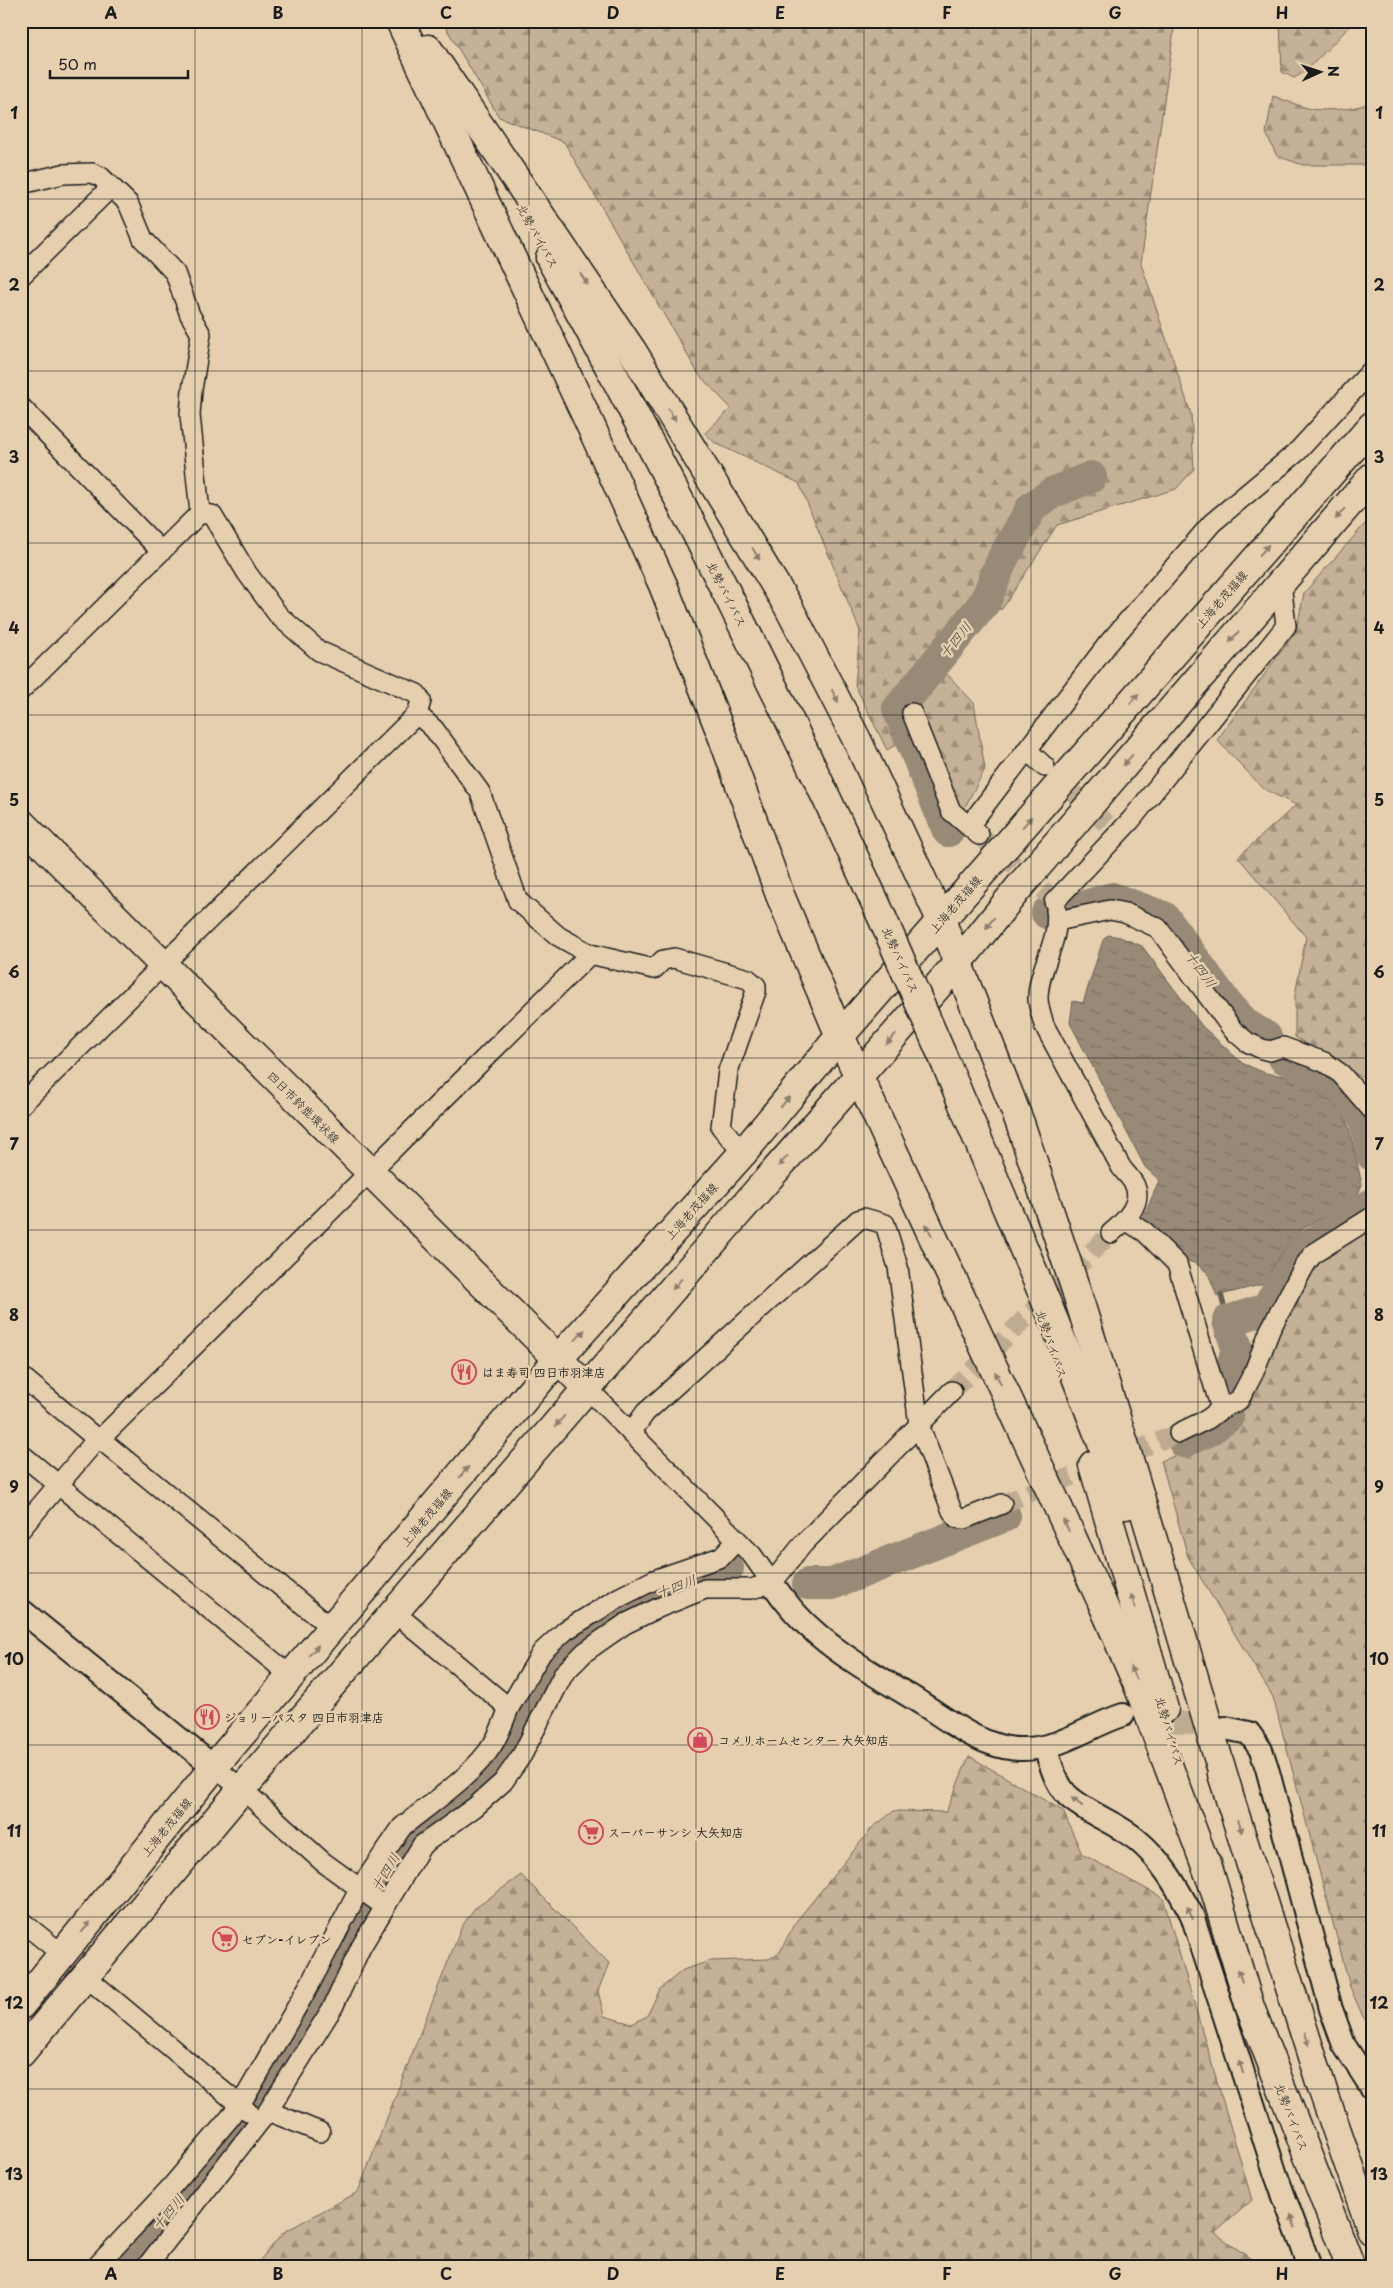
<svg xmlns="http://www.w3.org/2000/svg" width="1393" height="2288" viewBox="0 0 1393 2288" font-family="'Playpen Sans','Klee One',sans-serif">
<defs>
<pattern id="forest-firs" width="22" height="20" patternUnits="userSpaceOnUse" patternTransform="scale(1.25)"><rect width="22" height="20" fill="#c5b197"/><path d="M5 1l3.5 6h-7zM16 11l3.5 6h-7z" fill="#9f8f7a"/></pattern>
<pattern id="water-ripples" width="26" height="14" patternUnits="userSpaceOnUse" patternTransform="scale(1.25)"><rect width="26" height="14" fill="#988a77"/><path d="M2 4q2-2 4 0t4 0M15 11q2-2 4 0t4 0" fill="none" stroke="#7b7061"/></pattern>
</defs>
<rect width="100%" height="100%" fill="#e6cfaf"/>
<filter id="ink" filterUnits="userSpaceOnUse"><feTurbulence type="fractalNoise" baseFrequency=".02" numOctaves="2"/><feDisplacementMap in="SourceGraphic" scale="10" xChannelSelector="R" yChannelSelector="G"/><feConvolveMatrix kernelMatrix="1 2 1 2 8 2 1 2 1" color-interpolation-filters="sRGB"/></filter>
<g filter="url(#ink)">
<g fill="url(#forest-firs)" stroke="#70665a">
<path d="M442 21H1172L1174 30 1141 263 1191 414 1194 469 1176 489 1057 525 1002 609 988 610 949 645 946 673 974 703 985 769 954 828 902 741 887 750 855 685 860 631 799 483 715 443 705 433 731 408 699 375 564 142 499 117Z"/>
<path d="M1280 21H1355L1306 71 1294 78 1282 72Z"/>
<path d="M1273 96C1285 100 1298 106 1311 109 1323 111 1364 110 1372 100V165H1303L1277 156 1266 133Z"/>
<path d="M1372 516V1090L1366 1080 1295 1037V995L1306 937 1238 857 1296 805 1264 789 1217 740 1296 631 1304 593Z"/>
<path d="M1372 1228V2025L1363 2017 1350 1987 1273 1697 1188 1557 1161 1461 1209 1443 1250 1405 1262 1362 1276 1334 1295 1309 1307 1276 1322 1259Z"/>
<path d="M969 1756 1063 1811 1082 1854 1163 1898 1252 2200 1215 2233 1262 2267H254L284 2232 358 2192 462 1926 474 1909 521 1875 609 1963 598 1991 604 2016 632 2024 647 2016 660 1989 683 1970 710 1961 769 1959 780 1952 794 1924 872 1828 894 1811 946 1812Z"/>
</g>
<path fill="url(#water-ripples)" stroke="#665e53" d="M1108 935 1120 937 1142 946 1202 1026 1242 1063 1265 1073 1292 1077 1311 1086 1337 1106 1343 1113 1349 1128 1362 1184C1359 1206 1318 1217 1302 1230 1285 1244 1275 1265 1264 1284L1217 1296 1208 1273 1197 1264 1184 1260 1143 1219 1159 1180 1145 1167 1070 1023 1073 1001 1083 1003 1103 940Z"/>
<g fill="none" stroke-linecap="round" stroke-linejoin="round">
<path stroke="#665e53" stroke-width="5.5" d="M1221 1295 1228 1321"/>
<g stroke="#988a77" stroke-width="32">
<path d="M948 831 898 709 985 602 1003 558 1032 507 1052 493 1091 477"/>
<path d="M1047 913 1067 911 1112 898 1164 917 1229 1007 1248 1026 1266 1037"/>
<path d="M1284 1058C1316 1069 1347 1085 1363 1117 1368 1128 1369 1143 1372 1155"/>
<path d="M1228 1396V1381L1237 1348 1228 1321 1266 1309 1304 1249 1372 1204"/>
<path d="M1184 1442 1208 1431 1228 1417V1414"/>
<path d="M808 1584H832L1005 1516"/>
<path d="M123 2267 162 2222 255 2104 317 2000 365 1906 401 1847 410 1835 445 1813 494 1768 503 1757 550 1666 570 1645 618 1611 646 1596 728 1568"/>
</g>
<g stroke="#beab92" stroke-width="19" stroke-dasharray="19 9" stroke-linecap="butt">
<path d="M1053 774 1107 824"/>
<path d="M979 835 1051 897"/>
<path d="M952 1391 1111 1233"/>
<path d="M1002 1504 1179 1433"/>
</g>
<path stroke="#beab92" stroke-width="22" stroke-dasharray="22 11" stroke-linecap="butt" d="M1141 1717 1223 1728"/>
<defs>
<g id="minor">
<path d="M21 184 63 174 92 173 101 177 128 203 143 239 175 273 190 315 201 334 192 390 190 415 200 513"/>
<path d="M21 276 110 188"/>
<path d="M21 407 161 551"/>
<path d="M21 690 200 513 212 515 247 573 279 616 319 651 417 694 421 701 417 714 21 1105"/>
<path d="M912 713 951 811 979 835"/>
<path d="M417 714 434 729 480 792 518 901 558 936 590 954 654 969 663 960 674 958 748 979 756 986V991L728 1071 721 1127 743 1153"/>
<path d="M1027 750 1045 767"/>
<path d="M969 826 1107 645 1212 523 1297 452 1372 370"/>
<path d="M1054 902 1131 820 1286 626 1281 582"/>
<path d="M1056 910C1061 940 1038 968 1038 998 1038 1007 1042 1016 1044 1025L1121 1167C1125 1173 1133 1180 1135 1186 1143 1205 1123 1223 1111 1233"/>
<path d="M1057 921 1110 910 1125 913 1158 928 1233 1030 1247 1042 1262 1049 1270 1051 1283 1047 1324 1062 1341 1074 1372 1110"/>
<path d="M1125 1220 1145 1232 1177 1264 1221 1409 1239 1400 1244 1391 1254 1372 1270 1330 1305 1265 1313 1254 1372 1217"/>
<path d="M21 1376 97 1439"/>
<path d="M588 1389 752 1555 772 1583"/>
<path d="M631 1433 645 1413 858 1220 864 1218 885 1224 898 1267 919 1425 952 1511 957 1518 964 1519 1002 1504"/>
<path d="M1179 1433 1208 1419 1221 1409"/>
<path d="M100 1439 333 1629"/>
<path d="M21 1454 291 1676"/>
<path d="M21 1529 97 1439H100L590 954"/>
<path d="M394 1612 509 1708 542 1652 566 1630 620 1597 654 1580 721 1557 737 1540"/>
<path d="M214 1767 242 1789 323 1862 384 1906"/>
<path d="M21 1921 63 1955"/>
<path d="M85 1976 248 2112"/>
<path d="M268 2111 320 2132"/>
<path d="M96 2267 172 2186 229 2119 248 2092 311 1982 360 1888 402 1827C430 1804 475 1774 493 1744 500 1733 504 1720 509 1708"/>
<path d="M146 2267 268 2111 333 2007 361 1947 422 1845 475 1807 503 1782 522 1755 564 1673 585 1652 599 1642 625 1624 658 1608 705 1589H751L772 1583 803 1544 952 1391"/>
</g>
<g id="tertiary">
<path d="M772 1583C785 1602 799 1619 817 1634 848 1661 886 1681 921 1703 943 1717 965 1734 990 1743 998 1746 1011 1749 1020 1749 1060 1750 1086 1727 1123 1715"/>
<path d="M21 1610 214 1767"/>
<path d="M1225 1728 1249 1733 1261 1750 1267 1768 1331 2009 1344 2045 1372 2088"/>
<path d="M1045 1748C1051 1764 1055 1783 1068 1796 1088 1814 1115 1822 1136 1839 1162 1860 1177 1887 1192 1915L1276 2175 1310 2267"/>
</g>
<g id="primary">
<path d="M21 823 588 1389"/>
<path d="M21 2005 214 1767 558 1359 743 1153 840 1036 1372 426"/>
<path d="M21 2053 242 1789 731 1221 958 963 1021 885 1372 477"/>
</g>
<g id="trunk">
<path d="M400 21 589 422 663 585 723 738 780 895 840 1036 1101 1600 1139 1688 1212 1882"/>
<path d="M428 49 633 352 788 606 857 740 941 920 1020 1123 1074 1284 1124 1443 1228 1791"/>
<path d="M550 258C669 473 779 692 881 915"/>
<path d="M946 1064 1055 1323 1126 1505"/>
<path d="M1093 1465 1164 1709"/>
<path d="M1222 1774 1323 2091 1372 2231"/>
<path d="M1207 1864 1250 2007 1351 2267"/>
</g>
</defs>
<use href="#minor" stroke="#1c1c1c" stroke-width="22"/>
<use href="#tertiary" stroke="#1c1c1c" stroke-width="26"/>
<use href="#primary" stroke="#1c1c1c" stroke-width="31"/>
<use href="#trunk" stroke="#1c1c1c" stroke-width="31"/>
<use href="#minor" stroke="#e6cfaf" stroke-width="19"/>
<use href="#tertiary" stroke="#e6cfaf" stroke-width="22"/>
<use href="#primary" stroke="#e6cfaf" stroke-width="28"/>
<use href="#trunk" stroke="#e6cfaf" stroke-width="28"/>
<defs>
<path id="trunk-bridge" d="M881 915 946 1064"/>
</defs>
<use href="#trunk-bridge" stroke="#1c1c1c" stroke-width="31" stroke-linecap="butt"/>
<use href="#trunk-bridge" stroke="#e6cfaf" stroke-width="28"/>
</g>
<defs><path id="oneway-solid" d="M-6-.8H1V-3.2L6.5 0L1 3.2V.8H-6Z" transform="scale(1.25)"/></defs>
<g fill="#8b7e6d">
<use href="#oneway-solid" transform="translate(584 279) rotate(56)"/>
<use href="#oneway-solid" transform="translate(672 415) rotate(59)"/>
<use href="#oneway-solid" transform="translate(1340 514) rotate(131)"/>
<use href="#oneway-solid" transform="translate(1264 550) rotate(-49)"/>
<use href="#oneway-solid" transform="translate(756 554) rotate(59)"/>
<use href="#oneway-solid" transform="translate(1234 637) rotate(131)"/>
<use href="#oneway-solid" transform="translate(835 696) rotate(63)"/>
<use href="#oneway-solid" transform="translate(1134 699) rotate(-49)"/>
<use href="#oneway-solid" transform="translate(1128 760) rotate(131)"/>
<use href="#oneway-solid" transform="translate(1027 822) rotate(-49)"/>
<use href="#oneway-solid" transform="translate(990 923) rotate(128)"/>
<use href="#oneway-solid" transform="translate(891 1039) rotate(132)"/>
<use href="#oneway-solid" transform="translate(785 1102) rotate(-50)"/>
<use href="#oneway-solid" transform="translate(783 1161) rotate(131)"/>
<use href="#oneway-solid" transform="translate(929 1230) rotate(-115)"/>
<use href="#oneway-solid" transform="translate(677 1284) rotate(131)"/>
<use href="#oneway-solid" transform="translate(580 1335) rotate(-48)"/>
<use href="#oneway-solid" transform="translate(998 1378) rotate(-115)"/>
<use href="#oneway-solid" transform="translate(560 1421) rotate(131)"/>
<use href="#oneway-solid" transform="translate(464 1472) rotate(-50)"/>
<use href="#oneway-solid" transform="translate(1066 1525) rotate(-115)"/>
<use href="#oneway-solid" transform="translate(1133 1601) rotate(-106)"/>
<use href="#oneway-solid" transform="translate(314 1650) rotate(-48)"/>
<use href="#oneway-solid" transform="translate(1133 1673) rotate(-114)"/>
<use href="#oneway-solid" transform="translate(1077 1802) rotate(-142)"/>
<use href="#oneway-solid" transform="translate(1240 1826) rotate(73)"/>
<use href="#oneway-solid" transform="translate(1190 1913) rotate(-115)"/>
<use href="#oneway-solid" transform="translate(86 1927) rotate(-51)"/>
<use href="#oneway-solid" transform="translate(1240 1976) rotate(-107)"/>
<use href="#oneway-solid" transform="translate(1307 2039) rotate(72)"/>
<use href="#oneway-solid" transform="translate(1241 2067) rotate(-108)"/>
<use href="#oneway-solid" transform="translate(1293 2221) rotate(-110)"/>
</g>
</g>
<path fill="none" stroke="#1c1c1c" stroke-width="1" stroke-opacity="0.55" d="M195 21V2267M362 21V2267M529 21V2267M696 21V2267M864 21V2267M1031 21V2267M1198 21V2267M21 199H1372M21 371H1372M21 543H1372M21 715H1372M21 886H1372M21 1058H1372M21 1230H1372M21 1402H1372M21 1573H1372M21 1745H1372M21 1917H1372M21 2089H1372"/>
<defs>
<symbol id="restaurant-ring" viewBox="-11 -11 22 22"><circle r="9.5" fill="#e6cfaf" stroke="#d1495b" stroke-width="1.5"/><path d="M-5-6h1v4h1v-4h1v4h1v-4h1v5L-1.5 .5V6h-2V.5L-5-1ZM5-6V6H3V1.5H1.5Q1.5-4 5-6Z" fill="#d1495b"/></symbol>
<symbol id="shop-ring" viewBox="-11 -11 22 22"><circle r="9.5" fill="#e6cfaf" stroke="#d1495b" stroke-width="1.5"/><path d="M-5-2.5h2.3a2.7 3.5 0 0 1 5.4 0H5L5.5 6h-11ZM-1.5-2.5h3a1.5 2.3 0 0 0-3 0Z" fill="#d1495b"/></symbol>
<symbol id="supermarket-ring" viewBox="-11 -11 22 22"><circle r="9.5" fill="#e6cfaf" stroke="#d1495b" stroke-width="1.5"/><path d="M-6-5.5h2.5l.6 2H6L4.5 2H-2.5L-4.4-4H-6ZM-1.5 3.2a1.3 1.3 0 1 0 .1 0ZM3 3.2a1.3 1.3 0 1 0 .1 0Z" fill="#d1495b"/></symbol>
</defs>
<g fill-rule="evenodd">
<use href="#restaurant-ring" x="450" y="1358" width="28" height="28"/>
<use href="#restaurant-ring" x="193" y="1703" width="28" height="28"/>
<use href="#shop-ring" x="686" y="1726" width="28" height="28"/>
<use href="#supermarket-ring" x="577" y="1818" width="28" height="28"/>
<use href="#supermarket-ring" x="211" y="1925" width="28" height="28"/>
</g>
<g text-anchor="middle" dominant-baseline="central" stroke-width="5" stroke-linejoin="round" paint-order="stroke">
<g font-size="12" fill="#1c1c1c" stroke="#e6cfaf">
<text transform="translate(538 236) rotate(61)">北勢バイパス</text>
<text transform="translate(727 594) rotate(63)">北勢バイパス</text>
<text transform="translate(1221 599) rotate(-49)">上海老茂福線</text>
<text transform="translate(955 904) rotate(-49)">上海老茂福線</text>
<text transform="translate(901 960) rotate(66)">北勢バイパス</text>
<text transform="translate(304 1107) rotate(45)">四日市鈴鹿環状線</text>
<text transform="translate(691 1211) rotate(-48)">上海老茂福線</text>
<text transform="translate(1052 1344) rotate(71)">北勢バイパス</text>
<text transform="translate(426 1517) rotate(-50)">上海老茂福線</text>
<text transform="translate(1170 1731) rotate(74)">北勢バイパス</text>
<text transform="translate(166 1827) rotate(-51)">上海老茂福線</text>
<text transform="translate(1292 2117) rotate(69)">北勢バイパス</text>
</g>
<g font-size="12" font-weight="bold" fill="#1c1c1c" stroke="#e6cfaf" text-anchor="start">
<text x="482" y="1372">はま寿司 四日市羽津店</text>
<text x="224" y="1717">ジョリーパスタ 四日市羽津店</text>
<text x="718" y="1740">コメリホームセンター 大矢知店</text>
<text x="608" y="1832">スーパーサンシ 大矢知店</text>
<text x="242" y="1939">セブン-イレブン</text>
</g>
<g font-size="14" font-style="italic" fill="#47423c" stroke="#e6cfaf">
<text transform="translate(955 640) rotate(-51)">十四川</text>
<text transform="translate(1201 969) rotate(54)">十四川</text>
<text transform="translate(676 1586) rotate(-21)">十四川</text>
<text transform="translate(385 1872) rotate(-59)">十四川</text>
<text transform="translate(168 2212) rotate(-51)">十四川</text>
</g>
</g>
<rect width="1393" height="2288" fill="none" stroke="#e6cfaf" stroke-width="55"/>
<g transform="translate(1320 72) rotate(87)" stroke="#e6cfaf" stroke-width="4" paint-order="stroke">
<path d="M0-4L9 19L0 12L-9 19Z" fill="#1c1c1c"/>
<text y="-8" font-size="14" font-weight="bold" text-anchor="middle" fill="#1c1c1c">N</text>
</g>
<path d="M50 70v8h138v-8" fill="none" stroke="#1c1c1c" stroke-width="2.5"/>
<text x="58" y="70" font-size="15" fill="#1c1c1c" stroke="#e6cfaf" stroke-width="4" paint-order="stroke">50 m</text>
<rect x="28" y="28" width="1338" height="2232" fill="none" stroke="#1c1c1c" stroke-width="2"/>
<g font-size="16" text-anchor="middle" font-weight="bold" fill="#1c1c1c">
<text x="111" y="19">A</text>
<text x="278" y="19">B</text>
<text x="446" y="19">C</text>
<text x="613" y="19">D</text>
<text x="780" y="19">E</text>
<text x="947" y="19">F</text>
<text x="1115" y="19">G</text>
<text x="1282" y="19">H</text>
<text x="14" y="119">1</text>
<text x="1379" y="119">1</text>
<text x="14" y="291">2</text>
<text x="1379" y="291">2</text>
<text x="14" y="463">3</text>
<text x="1379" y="463">3</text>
<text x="14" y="634">4</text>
<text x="1379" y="634">4</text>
<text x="14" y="806">5</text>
<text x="1379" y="806">5</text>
<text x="14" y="978">6</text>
<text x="1379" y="978">6</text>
<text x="14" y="1150">7</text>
<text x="1379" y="1150">7</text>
<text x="14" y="1321">8</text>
<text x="1379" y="1321">8</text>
<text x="14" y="1493">9</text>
<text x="1379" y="1493">9</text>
<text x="14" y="1665">10</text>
<text x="1379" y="1665">10</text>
<text x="14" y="1837">11</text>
<text x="1379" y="1837">11</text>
<text x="14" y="2009">12</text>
<text x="1379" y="2009">12</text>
<text x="14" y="2180">13</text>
<text x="1379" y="2180">13</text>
<text x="111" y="2280">A</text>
<text x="278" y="2280">B</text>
<text x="446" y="2280">C</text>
<text x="613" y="2280">D</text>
<text x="780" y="2280">E</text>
<text x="947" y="2280">F</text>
<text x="1115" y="2280">G</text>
<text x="1282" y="2280">H</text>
</g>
</svg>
